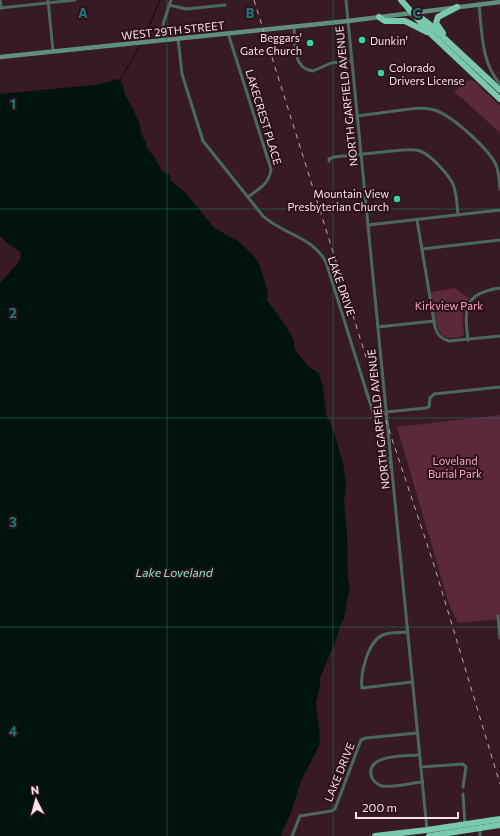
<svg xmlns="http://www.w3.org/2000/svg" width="500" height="836" viewBox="0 0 500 836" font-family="Commissioner,sans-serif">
<rect width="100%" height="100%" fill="#371a24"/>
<g fill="#5c283b">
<path d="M470 80 475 82 500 106V133L463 99 454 93 463 83Z"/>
<path d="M455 288 469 298C461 310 462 321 464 334V336C458 337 451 339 445 337 435 332 433 303 431 292Z"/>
<path d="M500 415V619L458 623 449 604 397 427Z"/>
</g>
<path fill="#00130c" d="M115 79 120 80 123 85 124 93 134 111 140 125 141 134 146 142 147 148 154 156 162 171 170 175 171 181 186 193 214 228 238 241 253 255 260 266 268 293 267 300 283 322 293 338 295 350 309 367 319 373 323 387 326 414 333 430 343 463 346 484 344 502 347 532 348 581 350 585 344 618 339 628 337 637 320 678V686L316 703 320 737 319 746 301 781 291 813 282 832 281 836H0V283L17 264 20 260 21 252 8 244 0 236V94L94 85 109 82Z"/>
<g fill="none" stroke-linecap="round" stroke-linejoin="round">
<g stroke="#00130c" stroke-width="1">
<path d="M143 40 160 0"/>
<path d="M120 80 141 44"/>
</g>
<g stroke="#4b695d" stroke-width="3">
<path d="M0 0 1 8"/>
<path d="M48 0 53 51"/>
<path d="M346 0 427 830"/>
<path d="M479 4C482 32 481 62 500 84"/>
<path d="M169 5 186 9 225 5"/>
<path d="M0 8 75 0"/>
<path d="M294 26C295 42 292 69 313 71L331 63 352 61"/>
<path d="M228 33 271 169C270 183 259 189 248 197"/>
<path d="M178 38 182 74 203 141 263 216C284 235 312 236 326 262L390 467"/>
<path d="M163 40V24L171 0"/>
<path d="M357 116C372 114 387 112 402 110 411 109 421 107 430 109 448 111 488 148 496 165 499 172 499 181 500 189"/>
<path d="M329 161V159L334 157 402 150C408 150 414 149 420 151 431 155 448 174 453 184 457 194 457 205 458 215"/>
<path d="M417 220 435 327C437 335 441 339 449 341L500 336"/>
<path d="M368 225 500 210"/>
<path d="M422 249 500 240"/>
<path d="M378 327 434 321"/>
<path d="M468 340C464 308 464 293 500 288"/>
<path d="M386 412 426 408 429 407 430 398 434 394 500 387"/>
<path d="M498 616 500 638"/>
<path d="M407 632C400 633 390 632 383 635 368 641 360 674 362 688L412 682"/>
<path d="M419 755C406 756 367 754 371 775 372 780 377 785 382 786 390 788 412 783 422 782"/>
<path d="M421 767 463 764 466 767 463 787"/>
<path d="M463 794 465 824"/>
<path d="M480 828V836"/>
<path d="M292 836 300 816 331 811 335 809 361 740 366 738 417 733"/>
</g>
<path stroke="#5e907d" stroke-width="4.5" d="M0 57 348 21 500 2"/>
<g stroke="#79c9ac" stroke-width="6">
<path d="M401 0 430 33 500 99"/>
<path d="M418 16 428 23 500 90"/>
<path d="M379 17 385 21H405L427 32"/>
<path d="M443 33 436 23 438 17 457 7"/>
<path d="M375 836 427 830 500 819"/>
<path d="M429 836 500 825"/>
</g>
<path stroke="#bfa8af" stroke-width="1" stroke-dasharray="5 5" stroke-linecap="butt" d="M254 0 387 424 434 565 500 784"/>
</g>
<path fill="none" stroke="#1b7b74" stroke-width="1" stroke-opacity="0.55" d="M167 0V836M333 0V836M0 209H500M0 418H500M0 627H500"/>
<g fill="#36d4a7" stroke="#2c111b" stroke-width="1.5">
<circle cx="362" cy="40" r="4"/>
<circle cx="310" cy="43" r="4"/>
<circle cx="381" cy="73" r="4"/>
<circle cx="397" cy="199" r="4"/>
</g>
<g text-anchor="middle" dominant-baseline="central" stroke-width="4" stroke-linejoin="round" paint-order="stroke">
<g font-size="11" fill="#f8e3e9" stroke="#2c111b">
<text transform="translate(173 30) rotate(-6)">WEST 29TH STREET</text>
<text transform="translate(346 96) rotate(-96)">NORTH GARFIELD AVENUE</text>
<text transform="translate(264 117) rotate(73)">LAKECREST PLACE</text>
<text transform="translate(342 286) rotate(71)">LAKE DRIVE</text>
<text transform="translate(378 419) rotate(-96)">NORTH GARFIELD AVENUE</text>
<text transform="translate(339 772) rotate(-68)">LAKE DRIVE</text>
</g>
<g font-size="11" fill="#f8e3e9" stroke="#2c111b" text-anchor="end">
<text x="302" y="37">Beggars'<tspan x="302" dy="13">Gate Church</tspan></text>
<text x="370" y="40" text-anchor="start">Dunkin'</text>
<text x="389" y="67" text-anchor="start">Colorado<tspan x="389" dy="13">Drivers License</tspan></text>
<text x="389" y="193">Mountain View<tspan x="389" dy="13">Presbyterian Church</tspan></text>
</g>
<g font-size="11" fill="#f7a9c1" stroke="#2c111b">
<text x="449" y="305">Kirkview Park</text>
<text x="455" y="460">Loveland<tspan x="455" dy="13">Burial Park</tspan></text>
</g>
<g font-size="12" font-style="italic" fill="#7ef0c8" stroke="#2c111b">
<text x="174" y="572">Lake Loveland</text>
</g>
</g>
<g font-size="13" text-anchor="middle" font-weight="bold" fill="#1b7b74" stroke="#2c111b" stroke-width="4" stroke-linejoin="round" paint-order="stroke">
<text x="83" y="18">A</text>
<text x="250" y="18">B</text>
<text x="417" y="18">C</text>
<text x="13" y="109">1</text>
<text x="13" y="318">2</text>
<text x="13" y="527">3</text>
<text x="13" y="736">4</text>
</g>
<g transform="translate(36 800) rotate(354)" stroke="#2c111b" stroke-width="3" paint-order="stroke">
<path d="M0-3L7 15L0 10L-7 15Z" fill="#f8e3e9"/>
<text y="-6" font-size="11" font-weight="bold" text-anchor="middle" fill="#f8e3e9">N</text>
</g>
<path d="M356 812v6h102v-6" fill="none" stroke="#f8e3e9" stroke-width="2"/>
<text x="362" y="812" font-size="12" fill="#f8e3e9" stroke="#2c111b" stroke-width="3" paint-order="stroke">200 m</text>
</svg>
